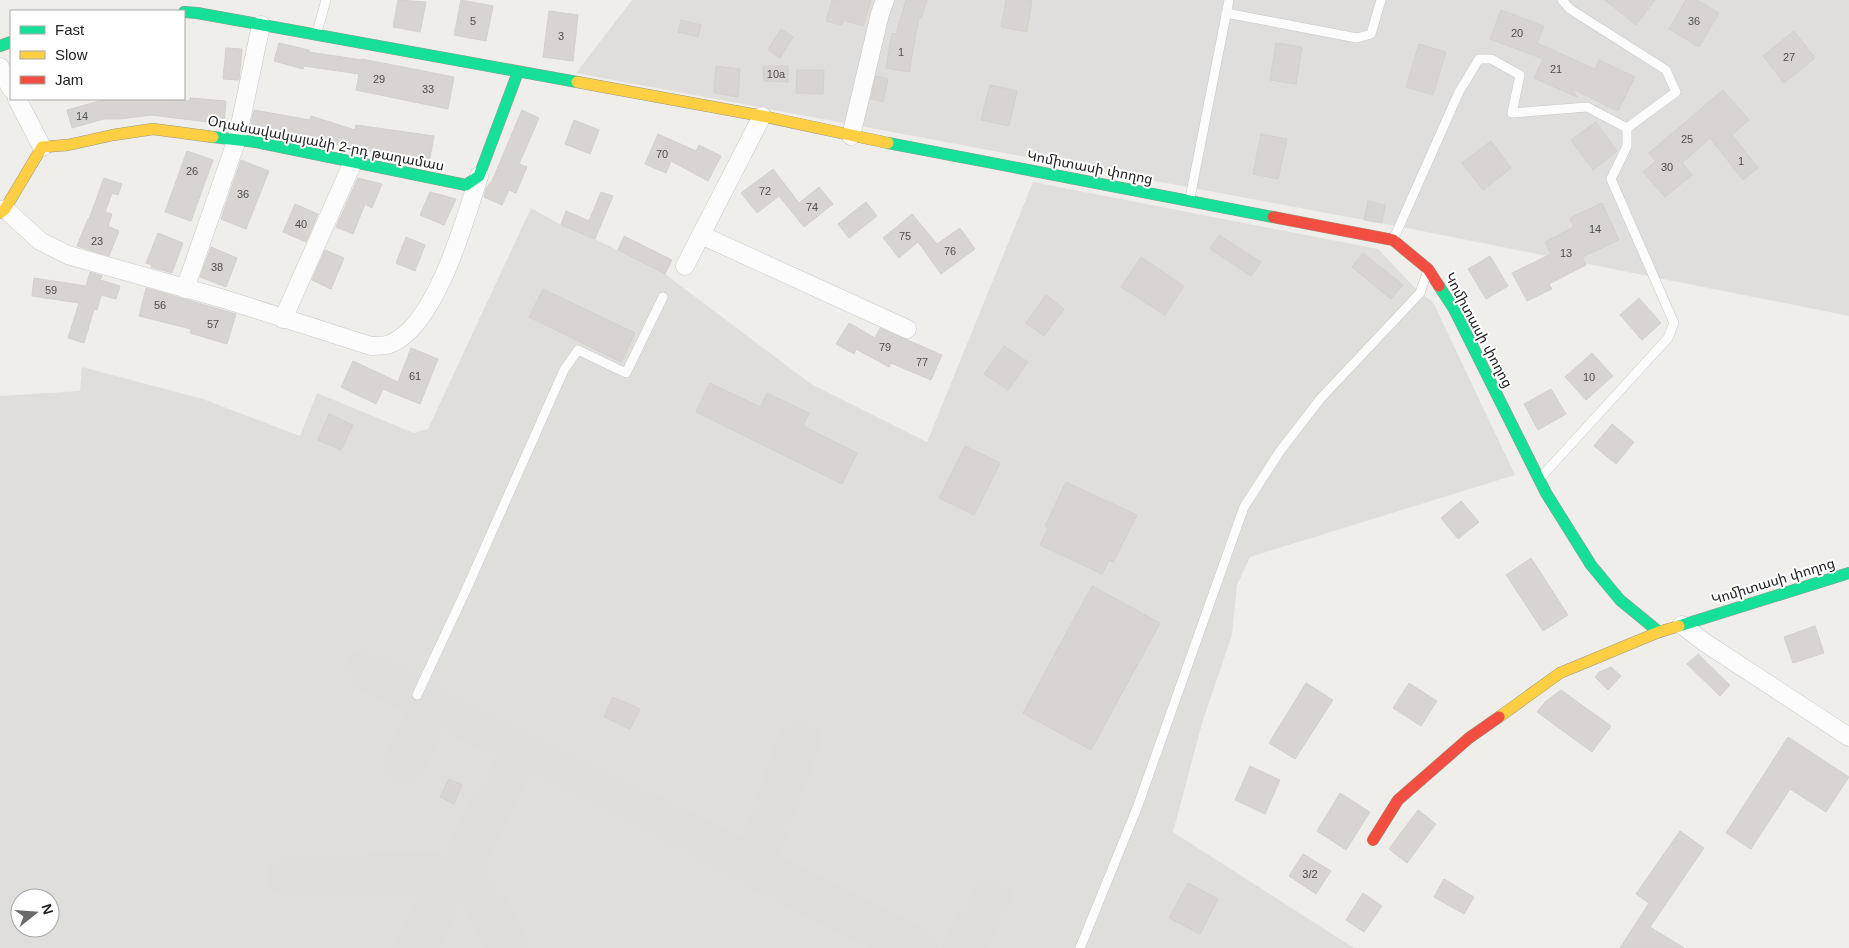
<svg xmlns="http://www.w3.org/2000/svg" width="1849" height="948" viewBox="0 0 1849 948" font-family="Arial,'Noto Sans Armenian',sans-serif">
<rect width="100%" height="100%" fill="#f0eeeb"/>
<path fill="#dfdedc" d="M632 0H1849V316L1407 228 576 73Z"/>
<path fill="#e0deda" fill-rule="evenodd" d="M1033 182 1378 249 1420 293 1433 302 1515 475 1250 557 1237 585 1232 635 1203 720 1173 832 1354 948H0V396L80 391 82 367 203 399 300 436 317 393 414 433 428 429 531 208 561 225 595 239 665 274 811 384 927 442ZM20 898H50V928H20Z"/>
<g fill="none" stroke-linecap="round" stroke-linejoin="round">
<g stroke="#dedddc" stroke-width="42">
<path d="M366 670 916 948"/>
<path d="M404 764 432 703"/>
<path d="M463 862 508 948"/>
<path d="M754 866 800 739"/>
<path d="M289 876 457 873"/>
<path d="M414 948 523 749"/>
<path d="M964 948 991 899"/>
</g>
</g>
<g fill="#d7d4d2" stroke="#d3d0cc">
<path d="M398 0 426 2 420 32 393 27Z"/>
<path d="M461 0 493 6 486 41 454 35Z"/>
<path d="M832 0H871L863 26 843 20 842 25 826 21Z"/>
<path d="M906 0H927L921 18 919 17 909 72 886 68 892 33 896 34Z"/>
<path d="M1006 0H1032L1027 32 1001 27Z"/>
<path d="M1605 0H1655L1636 25Z"/>
<path d="M1686 0H1697L1719 13 1699 47 1669 29Z"/>
<path d="M1501 10 1544 26 1537 43 1595 69 1599 60 1635 77 1618 111 1571 88 1577 97 1534 78 1543 59 1490 39Z"/>
<path d="M549 11 578 15 573 61 543 57Z"/>
<path d="M681 20 701 25 698 37 678 32Z"/>
<path d="M781 29 793 37 780 58 768 50Z"/>
<path d="M1794 31 1815 58 1784 83 1763 56Z"/>
<path d="M279 43 309 50V52L362 60V59L454 77 448 109 356 90 359 74 304 66 303 69 274 61Z"/>
<path d="M1276 43 1302 47 1296 84 1270 80Z"/>
<path d="M1419 44 1446 52 1433 95 1406 87Z"/>
<path d="M226 48 242 49 239 80 223 79Z"/>
<path d="M716 66 740 69 738 97 714 93Z"/>
<path d="M763 66H788V82L764 81Z"/>
<path d="M797 70H824L823 94 796 93Z"/>
<path d="M876 76 888 79 883 102 871 99Z"/>
<path d="M990 85 1017 91 1009 126 981 120Z"/>
<path d="M1723 90 1749 120 1732 135 1758 168 1743 180 1710 138 1682 163 1692 175 1665 197 1643 172 1656 161 1649 153Z"/>
<path d="M190 98 226 101 224 124 151 115 120 119H104L72 128 67 110 107 99H163L189 101Z"/>
<path d="M254 110 310 120 311 116 355 130 356 125 434 136 429 163 250 127Z"/>
<path d="M522 110 539 118 519 164 527 167 516 193 509 190 502 205 484 197 486 188 492 181Z"/>
<path d="M574 120 599 130 590 154 565 144Z"/>
<path d="M1596 122 1617 151 1593 170 1571 140Z"/>
<path d="M658 134 696 151 699 145 721 156 708 181 671 161 666 173 645 164Z"/>
<path d="M1261 134 1287 139 1278 179 1253 174Z"/>
<path d="M1491 141 1511 168 1483 190 1462 163Z"/>
<path d="M187 151 213 160 191 221 165 212Z"/>
<path d="M241 160 269 171 246 229 221 219Z"/>
<path d="M773 169 799 203 819 187 833 204 804 227 779 196 757 213 741 193Z"/>
<path d="M104 178 122 184 118 195 112 193 105 212 112 214 108 226 119 231 109 256 77 246 88 219H89Z"/>
<path d="M358 178 382 184 372 208 365 204 353 234 336 227Z"/>
<path d="M430 192 456 199 444 225 420 215Z"/>
<path d="M601 192 613 196 595 239 561 225 566 211 589 221Z"/>
<path d="M1368 201 1385 205 1382 223 1364 220Z"/>
<path d="M866 202 877 216 849 238 838 224Z"/>
<path d="M1602 203 1619 240 1582 257 1586 265 1549 284 1552 289 1527 301 1512 273 1551 254 1545 242 1574 227 1570 218Z"/>
<path d="M295 204 318 214 306 242 283 232Z"/>
<path d="M912 214 937 244 960 228 975 249 941 274 918 242 899 258 883 238Z"/>
<path d="M158 233 183 243 172 273 151 267 152 265 146 263Z"/>
<path d="M1219 235 1261 262 1251 276 1210 249Z"/>
<path d="M624 236 672 260 665 274 618 250Z"/>
<path d="M406 237 425 245 415 271 396 263Z"/>
<path d="M211 247 237 258 226 287 200 277Z"/>
<path d="M325 250 344 258 331 289 312 280Z"/>
<path d="M1363 253 1403 285 1391 299 1352 267Z"/>
<path d="M1490 256 1508 286 1486 299 1468 269Z"/>
<path d="M1141 257 1184 286 1165 315 1121 287Z"/>
<path d="M90 272 102 276 100 280 120 286 116 299 101 295 97 310 94 309 84 343 68 338 79 303 32 296 34 278 86 286Z"/>
<path d="M146 288 236 314 227 344 190 333 191 329 139 316Z"/>
<path d="M543 289 635 333 621 362 529 317Z"/>
<path d="M1046 295 1064 309 1044 336 1026 323Z"/>
<path d="M1639 298 1661 323 1642 340 1620 315Z"/>
<path d="M849 323 875 338 880 328 942 355 931 380 891 363 889 367 856 349 854 354 836 344Z"/>
<path d="M1004 346 1028 362 1008 390 984 374Z"/>
<path d="M411 348 438 359 420 404 383 389 376 404 341 387 353 361 398 382Z"/>
<path d="M1592 353 1613 376 1586 400 1565 377Z"/>
<path d="M710 383 760 407 767 393 809 413 803 426 857 453 842 484 696 412Z"/>
<path d="M1551 389 1566 414 1538 430 1524 404Z"/>
<path d="M329 414 353 425 341 450 318 440Z"/>
<path d="M1612 424 1634 442 1616 464 1594 446Z"/>
<path d="M965 446 1000 463 974 515 939 498Z"/>
<path d="M1066 482 1137 515 1113 562 1109 560 1102 574 1040 545 1048 528 1045 526Z"/>
<path d="M1461 501 1479 522 1458 539 1441 518Z"/>
<path d="M1531 558 1568 615 1543 631 1506 575Z"/>
<path d="M1092 586 1160 623 1091 750 1023 713Z"/>
<path d="M1815 626 1824 653 1793 663 1784 637Z"/>
<path d="M1698 654 1730 685 1720 696 1687 664Z"/>
<path d="M1611 667 1621 676 1608 690 1595 677 1599 672Z"/>
<path d="M1306 683 1333 700 1295 759 1269 743Z"/>
<path d="M1409 683 1437 701 1421 726 1393 708Z"/>
<path d="M1561 690 1611 726 1592 752 1537 712 1545 702Z"/>
<path d="M613 697 640 709 630 729 604 717Z"/>
<path d="M1788 737 1849 777 1826 812 1790 789 1751 849 1726 833Z"/>
<path d="M1250 766 1280 780 1265 814 1235 800Z"/>
<path d="M449 779 462 785 454 804 440 797Z"/>
<path d="M1340 793 1370 812 1346 850 1317 831Z"/>
<path d="M1418 810 1436 824 1407 863 1389 849Z"/>
<path d="M1680 831 1704 848 1650 927 1684 948H1620L1649 903 1636 894Z"/>
<path d="M1303 854 1331 871 1316 894 1289 876Z"/>
<path d="M1444 879 1474 897 1464 914 1434 897Z"/>
<path d="M1188 883 1218 899 1200 934 1169 918Z"/>
<path d="M1363 893 1382 906 1364 932 1346 920Z"/>
</g>
<g fill="none" stroke-linecap="round" stroke-linejoin="round">
<defs>
<g id="lane">
<path d="M1562 0 1570 9 1666 70 1676 92 1627 128"/>
<path d="M1226 13 1357 38 1371 34 1381 0"/>
<path d="M317 32 326 0"/>
<path d="M1190 198 1229 0"/>
<path d="M1394 238 1459 92 1479 59H1491L1520 75 1512 113 1587 107 1627 128V146L1611 179 1674 323 1668 338 1541 477"/>
<path d="M417 695 466 590 564 370 578 350 626 373 663 297"/>
<path d="M1080 948 1137 808 1244 507 1280 451 1321 398 1420 293 1427 273"/>
</g>
<g id="street">
<path d="M0 67 11 89"/>
<path d="M17 99 42 147"/>
<path d="M851 136 880 14 885 0"/>
<path d="M5 209 40 241 68 255 224 299 371 346C377 346 385 346 390 344 436 326 465 220 479 176"/>
<path d="M701 235 907 329"/>
<path d="M685 266 762 116"/>
<path d="M185 289 237 139 261 25"/>
<path d="M283 319 353 162"/>
<path d="M1682 625 1704 642 1849 737"/>
</g>
<g id="fast">
<path d="M184 12 197 13 577 82"/>
<path d="M0 46 11 42"/>
<path d="M213 137 256 142 466 185 479 176 518 72"/>
<path d="M888 143 1273 217"/>
<path d="M1439 286 1454 309 1546 493 1591 565 1620 600 1659 632"/>
<path d="M1679 626 1849 573"/>
</g>
<g id="slow">
<path d="M577 82 762 116 888 143"/>
<path d="M0 213 5 209 42 147 68 145 113 135 153 129 213 137"/>
<path d="M1499 717 1560 673 1659 632 1679 626"/>
</g>
<g id="jam">
<path d="M1273 217 1393 240 1428 269 1439 286"/>
<path d="M1373 840 1398 800 1469 738 1499 717"/>
</g>
</defs>
<use href="#lane" stroke="#c9c8c7" stroke-width="10"/>
<use href="#street" stroke="#c9c8c7" stroke-width="19"/>
<use href="#fast" stroke="#999a82" stroke-width="12"/>
<use href="#slow" stroke="#999a82" stroke-width="12"/>
<use href="#jam" stroke="#999a82" stroke-width="12"/>
<use href="#lane" stroke="#fdfcfc" stroke-width="9"/>
<use href="#street" stroke="#fdfcfc" stroke-width="18"/>
<use href="#fast" stroke="#16e098" stroke-width="11"/>
<use href="#slow" stroke="#ffcf43" stroke-width="11"/>
<use href="#jam" stroke="#f24e42" stroke-width="11"/>
</g>
<g text-anchor="middle" dominant-baseline="central" stroke-width="4" stroke-linejoin="round" paint-order="stroke">
<g font-size="11" fill="#4f4e4e">
<text x="473" y="21">5</text>
<text x="1694" y="21">36</text>
<text x="1517" y="33">20</text>
<text x="561" y="36">3</text>
<text x="901" y="52">1</text>
<text x="1789" y="57">27</text>
<text x="1556" y="69">21</text>
<text x="776" y="74">10а</text>
<text x="379" y="79">29</text>
<text x="428" y="89">33</text>
<text x="82" y="116">14</text>
<text x="1687" y="139">25</text>
<text x="662" y="154">70</text>
<text x="1741" y="161">1</text>
<text x="1667" y="167">30</text>
<text x="192" y="171">26</text>
<text x="765" y="191">72</text>
<text x="243" y="194">36</text>
<text x="812" y="207">74</text>
<text x="301" y="224">40</text>
<text x="1595" y="229">14</text>
<text x="905" y="236">75</text>
<text x="97" y="241">23</text>
<text x="950" y="251">76</text>
<text x="1566" y="253">13</text>
<text x="217" y="267">38</text>
<text x="51" y="290">59</text>
<text x="160" y="305">56</text>
<text x="213" y="324">57</text>
<text x="885" y="347">79</text>
<text x="922" y="362">77</text>
<text x="415" y="376">61</text>
<text x="1589" y="377">10</text>
<text x="1310" y="874">3/2</text>
</g>
<g font-size="14" fill="#222" stroke="#fff">
<text transform="translate(326 143) rotate(11)">Օդանավակայանի 2-րդ թաղամաս</text>
<text transform="translate(1090 167) rotate(11)">Կոմիտասի փողոց</text>
<text transform="translate(1479 330) rotate(62)">Կոմիտասի փողոց</text>
<text transform="translate(1773 581) rotate(-17)">Կոմիտասի փողոց</text>
</g>
</g>
<rect x="10" y="10" width="175" height="90" fill="#ffffff" stroke="#a7a7a7"/>
<rect x="20" y="26" width="25" height="8" fill="#16e098" stroke="#a7a7a7"/>
<text x="55" y="35" font-size="15" fill="#222222">Fast</text>
<rect x="20" y="51" width="25" height="8" fill="#ffcf43" stroke="#a7a7a7"/>
<text x="55" y="60" font-size="15" fill="#222222">Slow</text>
<rect x="20" y="76" width="25" height="8" fill="#f24e42" stroke="#a7a7a7"/>
<text x="55" y="85" font-size="15" fill="#222222">Jam</text>
<g transform="translate(35 913) rotate(73)"><circle r="24" fill="#ffffff" stroke="#a7a7a7"/>
<path d="M0-4L9 19L0 12L-9 19Z" fill="#6a6968"/>
<text y="-8" font-size="14" font-weight="bold" text-anchor="middle" fill="#222222">N</text>
</g>
</svg>
